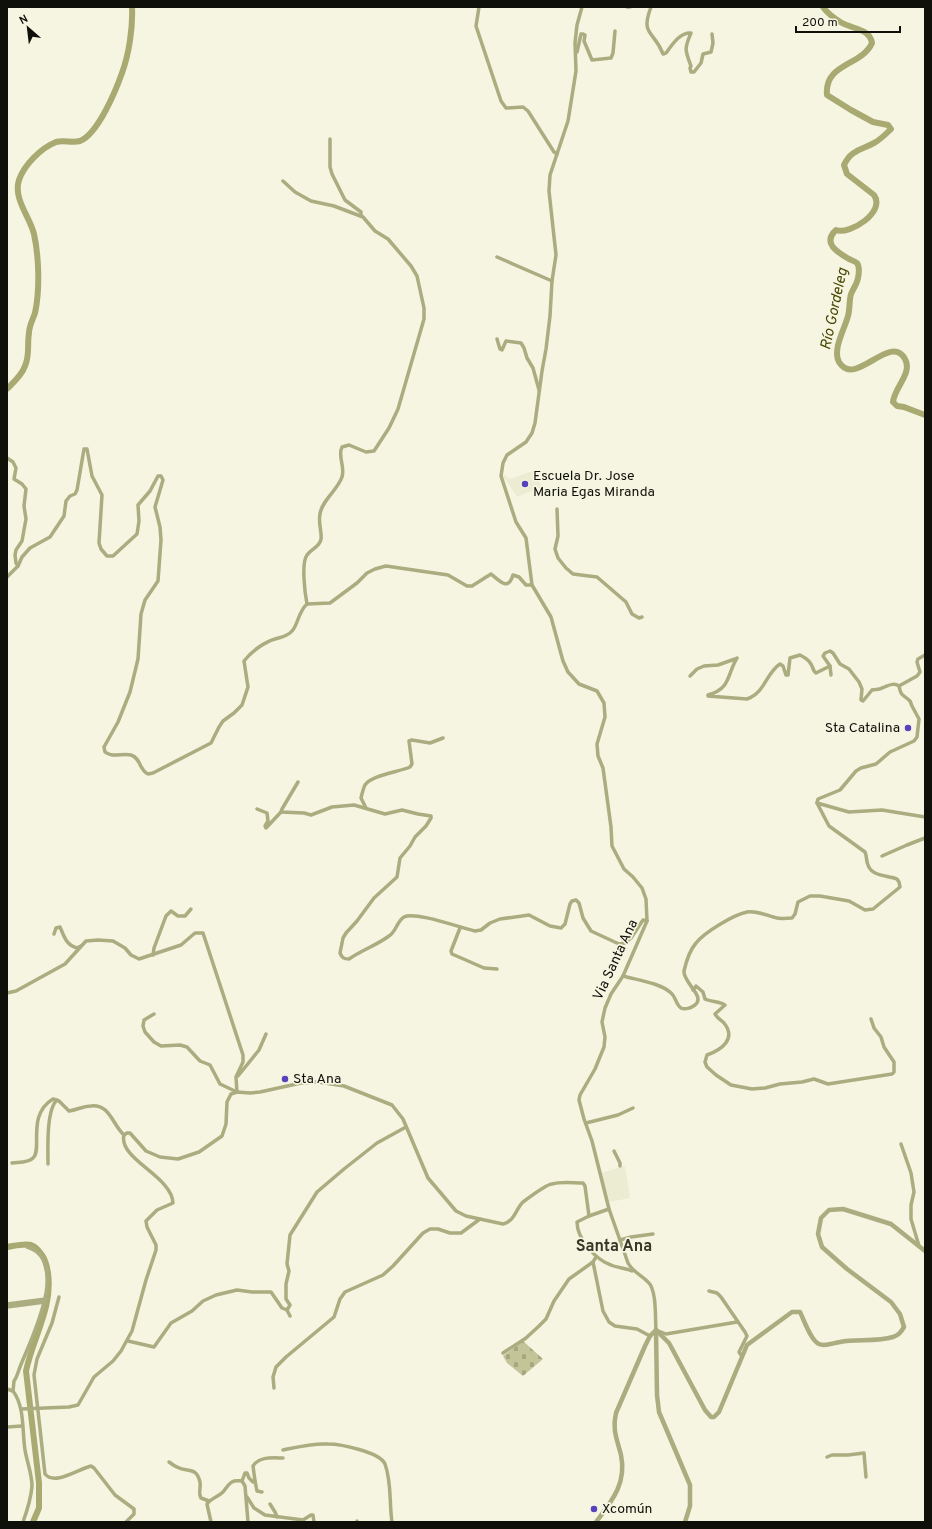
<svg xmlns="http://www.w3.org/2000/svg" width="932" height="1529" viewBox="0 0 932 1529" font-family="Overpass,sans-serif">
<defs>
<pattern id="cemetery-stones" width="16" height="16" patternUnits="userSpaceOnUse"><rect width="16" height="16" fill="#c3c497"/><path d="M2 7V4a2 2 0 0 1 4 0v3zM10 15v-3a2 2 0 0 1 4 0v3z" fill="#a6a781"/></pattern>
</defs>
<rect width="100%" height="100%" fill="#f5f5e2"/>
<g fill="#ebecd1">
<path d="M536 470 541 487 517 497 507 481 503 478V474L510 479Z"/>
<path d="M625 1166 630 1198 609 1202 601 1173Z"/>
</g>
<path fill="url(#cemetery-stones)" d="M523 1341 543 1359 523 1376 507 1363 503 1356Z"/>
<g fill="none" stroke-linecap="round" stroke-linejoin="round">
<g stroke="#a9a972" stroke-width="6">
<path d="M823 7C828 14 835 19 842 23 853 29 870 29 872 43 862 66 824 63 827 95L851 110 873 122 888 125 891 129C886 134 880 140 874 143 861 150 851 150 844 165L847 174 874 195C886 212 850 235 836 230 822 243 837 252 849 259 851 260 855 261 857 263 860 267 859 273 858 278 857 284 853 289 851 294 849 301 850 309 848 316 845 328 832 350 839 362 855 389 890 332 905 359 913 373 894 388 893 402L897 406 904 407 925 415"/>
<path d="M7 389C14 382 22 375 25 366 30 355 27 344 29 333 29 326 33 319 35 313 40 290 39 257 34 234 30 217 13 199 19 180 24 165 41 148 56 142 63 140 73 143 80 141 98 134 116 90 122 73 129 54 133 27 132 7"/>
<path d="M7 1247C14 1246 24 1243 31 1245 37 1247 39 1251 42 1255 46 1261 47 1266 48 1273 53 1308 33 1337 26 1371L39 1483V1508L33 1522"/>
</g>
<g stroke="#abac7f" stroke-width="3.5">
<path d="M479 7 476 26 501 101 506 108 523 107 528 111 554 152 557 154"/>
<path d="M582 7 577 25 575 43 576 71 568 121 550 175 549 191 556 255 552 281 550 316 546 349 542 371 535 423 532 433 526 442 507 455 503 463 501 476 516 522 526 538 532 585 551 617 563 661 568 672 579 684 597 691 604 703 605 717 597 744 598 756 603 768 611 827 612 846 624 869 633 877 642 888 646 899 647 921 623 976 611 994 605 1008 602 1022 605 1037 604 1047 595 1069 580 1095 579 1100 584 1119 592 1141 609 1209 628 1263C633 1272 641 1275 648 1282 657 1290 655 1318 656 1330L666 1334 737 1322"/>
<path d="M627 7H630"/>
<path d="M651 7C640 36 654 30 663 54L666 53C672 45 680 32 691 33 684 49 685 50 691 66L690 68 691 72H694L701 63 703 54 711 52 713 43 712 34"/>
<path d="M577 52 581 34H583L585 35 584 41 592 60 611 58 613 53 615 31"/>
<path d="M330 139V167L332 174 345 200 361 212V215"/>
<path d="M283 181 295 192 311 201 334 206 363 217 375 231 388 239 411 266 417 276 424 308V319L398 409 389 428 374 451 366 452 349 445 342 447 341 450C339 459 345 468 342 477 337 491 322 500 320 514 318 523 322 531 321 539 320 547 311 549 307 555 301 563 305 594 307 604"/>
<path d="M497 257 552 281"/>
<path d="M497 339 500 349 502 350 506 341 521 343 524 348 527 358 533 368 539 390"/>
<path d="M7 458 13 462 16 468 14 479 22 484 26 489 24 506 26 519 22 541 16 550 15 555 16 563 18 566"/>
<path d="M557 509 558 536 555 549 558 558 566 568 573 574 597 577 626 602 632 614 639 618 642 617"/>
<path d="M7 577 18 566 22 557 30 548 50 537 64 516 66 501 70 496 75 494 77 490 84 449H87L92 476 102 495 99 543 101 549 107 556H113L137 534 139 521 138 505 150 491 158 476H161L163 480 155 507 160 527 161 540 158 581 145 600 141 614 138 659 130 692 118 722 104 747 105 752C112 758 122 753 131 755 141 758 139 770 148 774L153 773 211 743 219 727 223 721 234 713 242 705 248 687 244 661C251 652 264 642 275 639 281 637 287 637 292 631 298 625 298 612 307 604L330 603 357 583 367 573 375 569 386 566 448 575 467 586H472L491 574C499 580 508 592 513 575L519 577 526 585H532"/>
<path d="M737 658C727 674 731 689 708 695V696L747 699C765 693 766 673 780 664L783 666 786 675H788L790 658 800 655C808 659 811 662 814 671L816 673 830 666"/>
<path d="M831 675 830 666 823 656 825 653 830 651 833 653 840 664 849 669 859 682 862 689 861 700 863 701 872 690C875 689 879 690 882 688 888 686 893 682 899 686L917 676 920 672 917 662 918 659 925 655"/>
<path d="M690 676 697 669 704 666 718 665 735 659"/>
<path d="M298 782 282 809 281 812 304 813 311 815 332 807 354 805 385 814 402 810 418 814 431 816V818L426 826 415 837 410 846 400 858 397 877 374 898 357 921 346 933 343 938 340 953C342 958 344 959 349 959 362 950 377 945 389 936 396 932 397 921 404 917 415 911 461 928 475 931L481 930 490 923 500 919 529 915 550 926 561 928 565 924 570 904 572 901 576 900 579 903 583 918 591 931 619 944 625 943 631 938 643 920 647 921"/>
<path d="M817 803 849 812 882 810 925 817"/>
<path d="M366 808 361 798C362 794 363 789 365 785 371 775 399 772 410 767L412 764 409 741 412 740 430 743 443 738"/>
<path d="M257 809 267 813 268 821 265 826 266 828 281 812"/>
<path d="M882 856 907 845 925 838"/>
<path d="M460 928 451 951 452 954 484 968 497 969"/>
<path d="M54 934 56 928 60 927C64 936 66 945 77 948L81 946"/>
<path d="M153 955 154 948 166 916 171 911 178 916H185L191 909"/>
<path d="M623 976C637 980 661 983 671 993 676 997 676 1005 681 1008 685 1010 691 1008 695 1005 706 996 683 983 684 971 686 962 690 950 696 943 705 932 733 915 747 912 756 910 768 916 777 918 781 919 787 918 792 918L795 914 798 902 810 896H820L849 901 865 910 873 909 900 887 899 882 897 879C888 875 872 877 868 865 866 861 867 856 865 852L829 826 817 803 818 799 840 790 856 771 861 768 876 764 890 752 914 741 917 737 919 719 912 706 910 701C903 694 901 697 899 686"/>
<path d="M693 990 696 986 703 992 705 999C711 1002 720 1001 725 1005L715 1014C717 1018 721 1020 724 1023 737 1039 721 1050 707 1055L705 1062 707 1067 716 1075 731 1085 752 1089 765 1088 780 1084 802 1082 814 1079 828 1084 892 1074 894 1072V1062L884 1047 881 1037 874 1028 871 1019"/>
<path d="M7 993 16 991 65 964 86 941 98 940 113 941 125 948 131 955 139 959 181 945 195 933H203L243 1055V1062L236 1077 237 1092"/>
<path d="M154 1014 144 1020 143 1026 145 1032 154 1042 161 1046 180 1045 187 1047 200 1061 210 1065 220 1084 237 1092"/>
<path d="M238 1076 259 1050 266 1034"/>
<path d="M586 1123 618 1115 633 1108"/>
<path d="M901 1144 911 1173 914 1192 911 1205V1219L919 1246"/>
<path d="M614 1151 620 1163V1166"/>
<path d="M12 1163C19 1162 28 1163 33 1158 43 1150 26 1115 53 1099L59 1101 69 1111C77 1110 83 1106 91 1106 110 1104 112 1124 124 1135"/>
<path d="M48 1164C48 1149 46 1110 57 1100"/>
<path d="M589 1216 609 1209"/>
<path d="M620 1240 631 1237 653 1234"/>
<path d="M593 1262 603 1311 609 1322 615 1326 637 1329 650 1336"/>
<path d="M709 1291 717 1293 721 1297 745 1332 747 1336 739 1352 741 1355"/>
<path d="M59 1297 52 1323 37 1359 34 1375 45 1474C55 1486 78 1469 91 1466L94 1468 115 1495 134 1509V1514L126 1522"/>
<path d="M7 1304 46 1299"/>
<path d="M7 1307 45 1302"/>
<path d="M287 1310 290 1305 286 1299V1284L289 1271 287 1264 290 1235 317 1192 344 1169 377 1143 406 1127"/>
<path d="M128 1341 154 1347 171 1323 192 1311 203 1301 216 1295 237 1290 252 1292H271L282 1308 287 1310 290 1316"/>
<path d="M503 1353 526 1338 539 1326 546 1319 554 1301 569 1279 593 1262 596 1257"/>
<path d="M274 1388 273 1377 276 1367 286 1357 334 1317 340 1299 345 1292 383 1275 393 1266 423 1233 430 1229H438L450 1233H461L480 1219"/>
<path d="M7 1389 13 1391C25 1407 22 1431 25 1450 27 1462 32 1474 32 1486 31 1498 27 1511 23 1522"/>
<path d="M13 1391 14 1381C17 1377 18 1372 20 1367 30 1341 72 1260 27 1247"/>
<path d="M21 1409 69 1407 78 1405 94 1377 113 1361 121 1351 132 1331 146 1280 156 1250V1245L147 1227 146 1221 157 1210 173 1203C172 1176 118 1159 124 1135L127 1133H130L146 1151 160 1157 178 1159 199 1152 222 1136 226 1124 227 1102 231 1094 237 1092 250 1093 260 1092 301 1083 318 1082 344 1086 392 1105 403 1119 428 1178 456 1211 466 1216 503 1224C515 1221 515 1210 523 1202 527 1199 547 1184 552 1184 562 1181 573 1183 583 1183L585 1186 589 1216 577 1222C577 1239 596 1260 611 1265 618 1268 626 1268 632 1271"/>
<path d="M7 1427 22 1426"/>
<path d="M283 1450C297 1447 313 1443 328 1444 340 1444 380 1452 385 1464 392 1483 389 1503 392 1522"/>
<path d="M827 1457 832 1455H848L864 1453 866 1477"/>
<path d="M169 1462C172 1464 174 1466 177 1467 188 1473 196 1466 200 1482 201 1488 198 1493 201 1498L209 1501"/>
<path d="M242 1481 245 1473H247L249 1478 253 1482 255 1481 253 1466C259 1456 273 1458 283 1458"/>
<path d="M255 1481 257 1491 262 1492"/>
<path d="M247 1497 254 1508 265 1515 303 1520 311 1515H313L314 1522"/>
<path d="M270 1504 275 1512 277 1517"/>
<path d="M211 1522 207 1504C211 1498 218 1497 223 1492 226 1489 228 1484 232 1482 235 1480 238 1481 242 1481L245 1486 248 1522"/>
<path d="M357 1522V1521"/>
</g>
<g stroke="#abac7f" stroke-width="4.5">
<path d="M656 1330 669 1343 705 1410 711 1417H714L719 1412 747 1345 792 1312H800C804 1320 811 1341 819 1344 825 1347 833 1343 840 1342 857 1339 877 1342 893 1337 899 1335 901 1332 904 1327L900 1314 891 1302 847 1269 822 1247 818 1234 821 1218 829 1210 843 1209 891 1224 925 1251"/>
<path d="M656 1330 657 1395 659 1412 690 1485V1506L685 1522"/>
<path d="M596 1522C612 1501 627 1483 621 1455 617 1439 612 1430 616 1413L645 1346 650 1336 656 1330"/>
</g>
</g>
<g fill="#5643bb" stroke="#f5f5e2" stroke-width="1.5">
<circle cx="525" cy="484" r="4"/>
<circle cx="908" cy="728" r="4"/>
<circle cx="285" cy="1079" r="4"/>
<circle cx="594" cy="1509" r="4"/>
</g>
<g text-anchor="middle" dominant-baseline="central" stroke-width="3.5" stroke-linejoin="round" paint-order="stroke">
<g font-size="14" fill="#10100a" stroke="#f5f5e2" text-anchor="start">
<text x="533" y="476">Escuela Dr. Jose<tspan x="533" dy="16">Maria Egas Miranda</tspan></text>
<text x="900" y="728" text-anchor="end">Sta Catalina</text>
<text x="293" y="1079">Sta Ana</text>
<text x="602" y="1509">Xcomún</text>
</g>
<g font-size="14" fill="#10100a" stroke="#f5f5e2">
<text transform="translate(616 960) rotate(-65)">Via Santa Ana</text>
</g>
<g font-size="15" font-style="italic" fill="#494701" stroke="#f5f5e2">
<text transform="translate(835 309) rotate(-78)">Río Gordeleg</text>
</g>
<g font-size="16" font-weight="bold" fill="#373728" stroke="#f5f5e2">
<text x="614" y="1247">Santa Ana</text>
</g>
</g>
<rect width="932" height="1529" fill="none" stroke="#10100a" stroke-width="16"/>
<g transform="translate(28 28) rotate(332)" stroke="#f5f5e2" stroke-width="3" paint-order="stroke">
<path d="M0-3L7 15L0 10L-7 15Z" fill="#10100a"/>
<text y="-6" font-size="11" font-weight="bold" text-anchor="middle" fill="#10100a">N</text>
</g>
<path d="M796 26v6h104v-6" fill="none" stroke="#10100a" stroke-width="2"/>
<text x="802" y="26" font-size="12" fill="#10100a" stroke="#f5f5e2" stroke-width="3" paint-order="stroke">200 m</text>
</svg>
